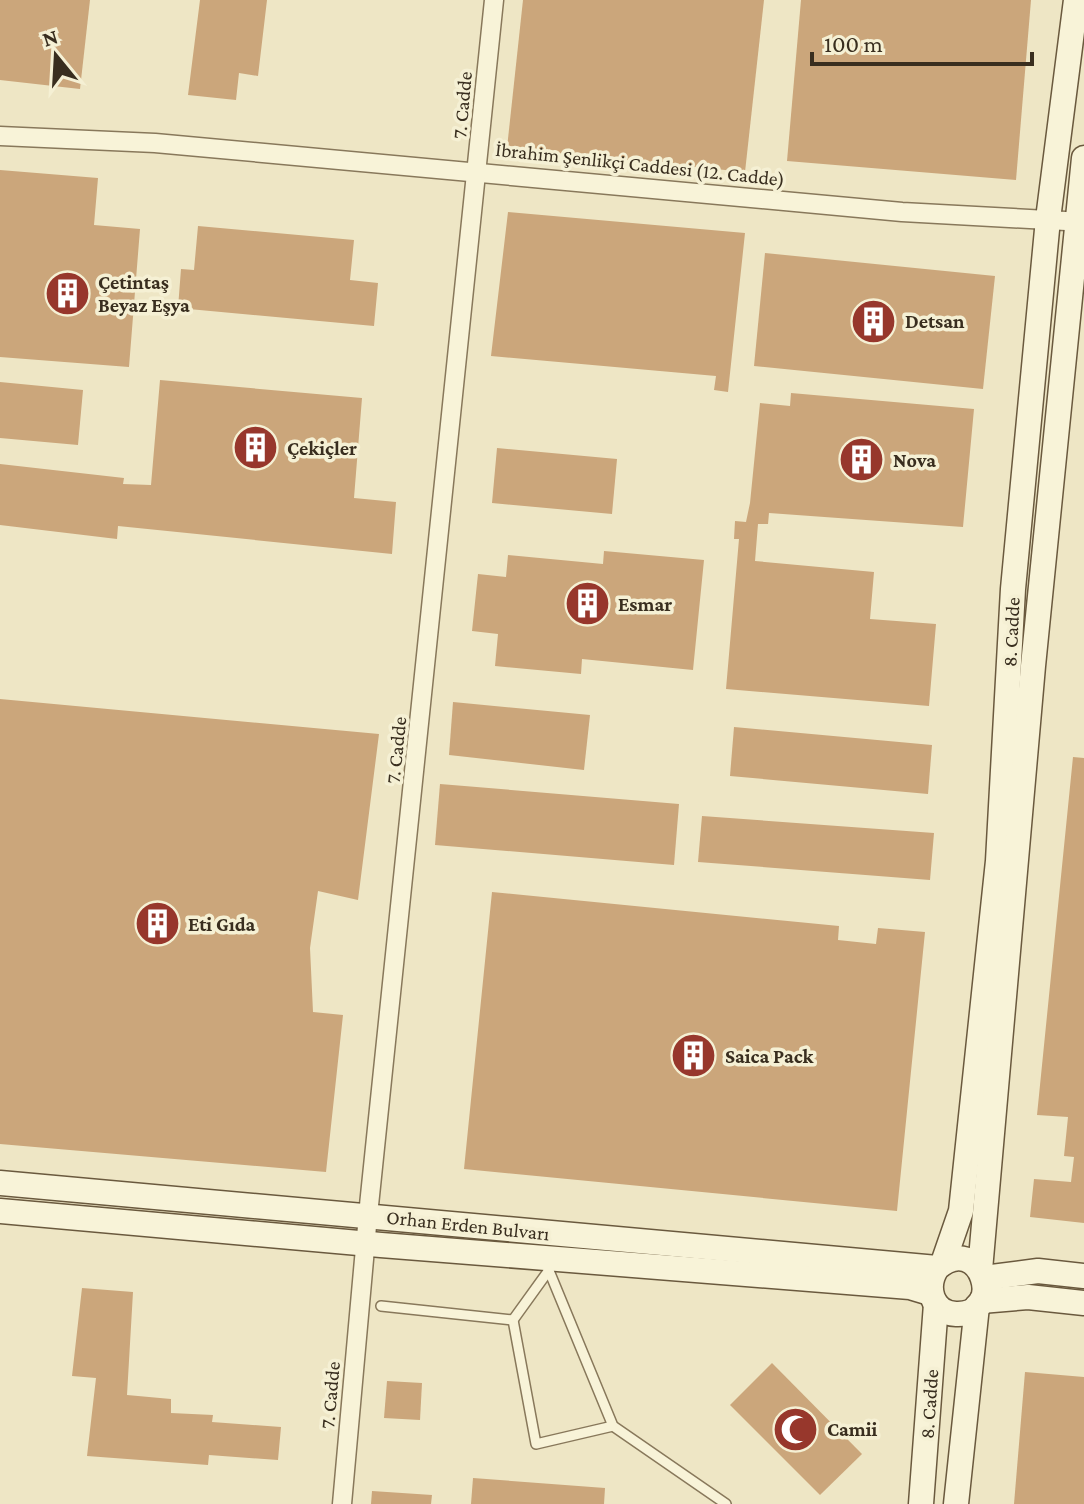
<svg xmlns="http://www.w3.org/2000/svg" width="1084" height="1504" viewBox="0 0 1084 1504" font-family="'Crimson Pro',serif">
<rect width="100%" height="100%" fill="#eee6c5"/>
<g fill="#cba67b">
<path d="M0 0H90L80 89 0 80Z"/>
<path d="M200 0H267L258 76 239 73 236 100 188 95Z"/>
<path d="M523 0H764L745 172 507 148Z"/>
<path d="M801 0H1031L1016 180 787 161Z"/>
<path d="M0 170 98 178 94 225 140 229 129 367 0 357Z"/>
<path d="M508 212 745 233 728 392 714 390 716 376 491 356Z"/>
<path d="M198 226 354 240 350 280 378 283 374 326 178 308 181 269 194 270Z"/>
<path d="M765 253 995 276 983 389 754 366Z"/>
<path d="M160 380 362 398 354 498 396 502 392 554 118 526 117 539 0 525V464L124 478 123 484 151 485Z"/>
<path d="M0 382 83 390 78 445 0 438Z"/>
<path d="M791 393 974 409 963 527 769 513 768 524H758L755 561 874 572 870 619 936 624 929 706 726 689 739 539H734L735 521 746 522 750 503 760 403 790 406Z"/>
<path d="M497 448 617 459 612 514 492 503Z"/>
<path d="M604 551 704 560 693 670 582 659 581 674 495 666 498 634 472 631 478 574 506 577 508 555 603 564Z"/>
<path d="M0 699 379 734 358 900 318 891 310 948 313 1012 343 1015 326 1172 0 1144Z"/>
<path d="M453 702 590 715 584 770 449 755Z"/>
<path d="M734 727 932 745 928 794 730 776Z"/>
<path d="M1073 757 1084 758V1223L1030 1217 1034 1179 1071 1182 1074 1157 1064 1156 1068 1117 1037 1115Z"/>
<path d="M440 784 679 804 674 865 435 845Z"/>
<path d="M702 816 934 833 930 880 698 862Z"/>
<path d="M492 892 839 926 838 940 876 944 878 928 925 932 897 1211 464 1169Z"/>
<path d="M82 1288 133 1292 127 1395 171 1399V1413L213 1415 212 1422 281 1427 278 1460 209 1455 208 1465 87 1456 96 1378 72 1376Z"/>
<path d="M772 1363 862 1454 820 1495 730 1405Z"/>
<path d="M1025 1372 1084 1377V1504H1014Z"/>
<path d="M387 1381 422 1383 420 1420 384 1418Z"/>
<path d="M473 1478 605 1488 604 1504H471Z"/>
<path d="M372 1491 432 1495 431 1504H371Z"/>
</g>
<g fill="none" stroke-linecap="round" stroke-linejoin="round">
<defs>
<g id="lane">
<path d="M545 1261 613 1426 726 1504"/>
<path d="M381 1306 513 1320 549 1270"/>
<path d="M513 1320 536 1444 613 1426"/>
</g>
<g id="street">
<path d="M0 136 155 143 902 212 1084 222"/>
<path d="M342 1504 368 1215 494 0"/>
</g>
<g id="secondary">
<path d="M0 1183 937 1268C981 1230 1008 1316 956 1314 931 1313 925 1286 937 1268"/>
<path d="M0 1211 381 1245 910 1287 930 1293"/>
<path d="M943 1263 961 1211 998 861 1013 589 1048 219 1076 0"/>
<path d="M980 1270 1033 666 1084 158"/>
<path d="M984 1278 1038 1271 1084 1276"/>
<path d="M981 1301 1028 1297 1084 1303"/>
<path d="M921 1504 936 1304"/>
<path d="M956 1504 977 1306"/>
</g>
</defs>
<use href="#lane" stroke="#88785b" stroke-width="12"/>
<use href="#street" stroke="#88785b" stroke-width="21"/>
<use href="#secondary" stroke="#6a593e" stroke-width="27"/>
<use href="#lane" stroke="#f8f3d8" stroke-width="9"/>
<use href="#street" stroke="#f8f3d8" stroke-width="18"/>
<use href="#secondary" stroke="#f8f3d8" stroke-width="24"/>
</g>
<defs>
<symbol id="building-disc" viewBox="-11 -11 22 22"><circle r="9.5" fill="#97372c" stroke="#f5f0d4"/><path d="M-4-6H4V6H1V3H-1V6H-4ZM-2.5-4.3h1.7v1.8h-1.7ZM.8-4.3h1.7v1.8H.8ZM-2.5-1h1.7V.8h-1.7ZM.8-1h1.7V.8H.8Z" fill="#fff"/></symbol>
<symbol id="mosque-disc" viewBox="-11 -11 22 22"><circle r="9.5" fill="#97372c" stroke="#f5f0d4"/><path d="M3.5-4.9A6 6 0 1 0 3.5 4.9A5 5 0 1 1 3.5-4.9Z" fill="#fff"/></symbol>
</defs>
<g fill-rule="evenodd">
<use href="#building-disc" x="42" y="268" width="51" height="51"/>
<use href="#building-disc" x="848" y="296" width="51" height="51"/>
<use href="#building-disc" x="230" y="422" width="51" height="51"/>
<use href="#building-disc" x="836" y="434" width="51" height="51"/>
<use href="#building-disc" x="562" y="578" width="51" height="51"/>
<use href="#building-disc" x="132" y="898" width="51" height="51"/>
<use href="#building-disc" x="668" y="1030" width="51" height="51"/>
<use href="#mosque-disc" x="770" y="1404" width="51" height="51"/>
</g>
<g text-anchor="middle" dominant-baseline="central" stroke-width="7" stroke-linejoin="round" paint-order="stroke">
<g font-size="20" fill="#392e1f" stroke="#f5f0d4">
<text transform="translate(462 105) rotate(-85)">7. Cadde</text>
<text transform="translate(640 164) rotate(6)">İbrahim Şenlikçi Caddesi (12. Cadde)</text>
<text transform="translate(1011 632) rotate(-87)">8. Cadde</text>
<text transform="translate(396 750) rotate(-84)">7. Cadde</text>
<text transform="translate(468 1225) rotate(6)">Orhan Erden Bulvarı</text>
<text transform="translate(330 1395) rotate(-85)">7. Cadde</text>
<text transform="translate(929 1404) rotate(-86)">8. Cadde</text>
</g>
<g font-size="20" font-weight="bold" fill="#392e1f" stroke="#f5f0d4" text-anchor="start">
<text x="98" y="282">Çetintaş<tspan x="98" dy="23">Beyaz Eşya</tspan></text>
<text x="905" y="321">Detsan</text>
<text x="287" y="448">Çekiçler</text>
<text x="893" y="460">Nova</text>
<text x="618" y="604">Esmar</text>
<text x="188" y="924">Eti Gıda</text>
<text x="725" y="1056">Saica Pack</text>
<text x="827" y="1429">Camii</text>
</g>
</g>
<g transform="translate(56 56) rotate(342)" stroke="#f5f0d4" stroke-width="6" paint-order="stroke">
<path d="M0-6L14 30L0 20L-14 30Z" fill="#392e1f"/>
<text y="-12" font-size="22" font-weight="bold" text-anchor="middle" fill="#392e1f">N</text>
</g>
<path d="M812 52v12h220v-12" fill="none" stroke="#392e1f" stroke-width="4"/>
<text x="824" y="52" font-size="24" fill="#392e1f" stroke="#f5f0d4" stroke-width="6" paint-order="stroke">100 m</text>
</svg>
